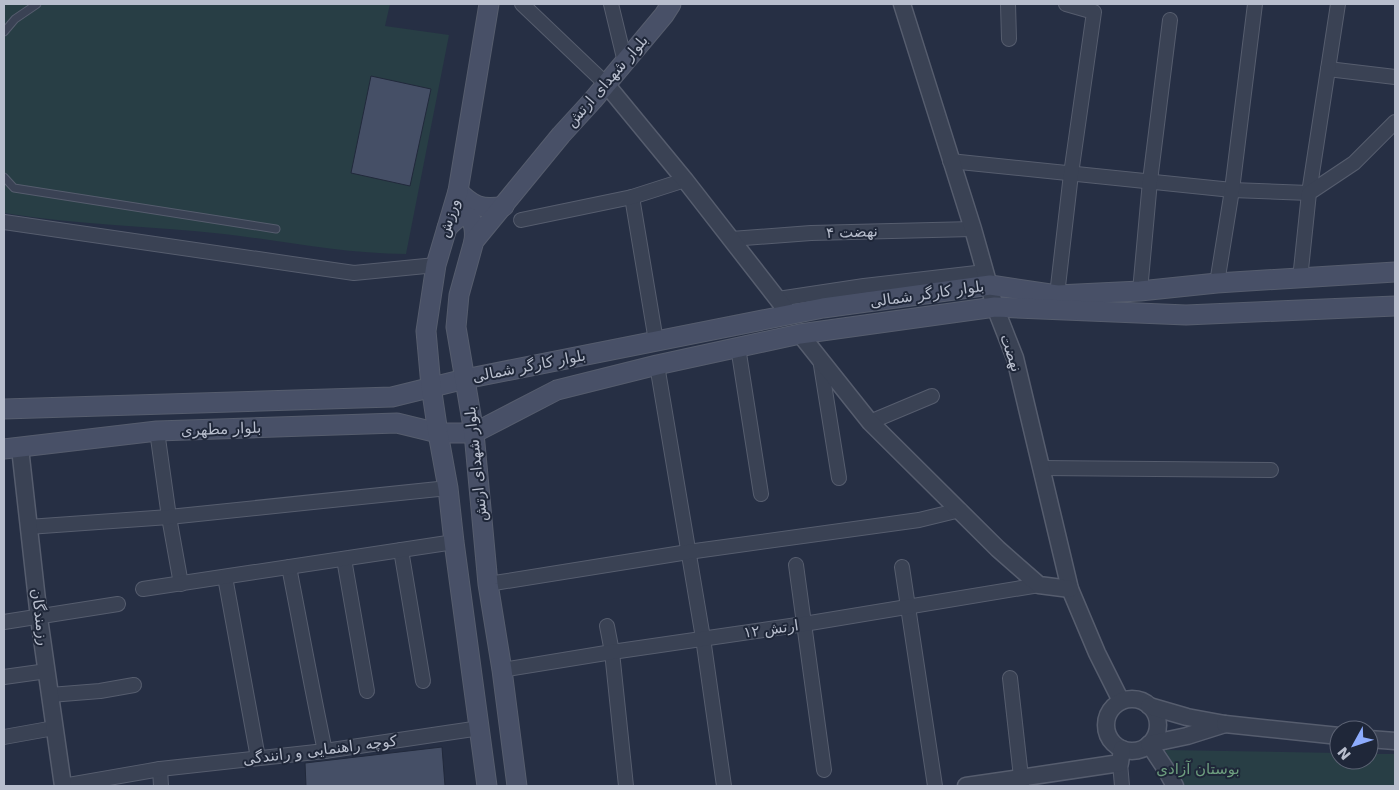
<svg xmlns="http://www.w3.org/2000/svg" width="1399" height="790" viewBox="0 0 1399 790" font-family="'DejaVu Sans','Noto Sans Arabic',sans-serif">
<rect width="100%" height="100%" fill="#262f44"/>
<g fill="#283e45">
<path d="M4 4H390L385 26 449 35 406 254C345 254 285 241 224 234 151 226 77 225 4 213Z"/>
<path d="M1165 750 1339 753V760H1369V754H1395V786H1185Z"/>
</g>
<g fill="#454f66" stroke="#21293b">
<path d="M371 76 431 89 410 186 351 173Z"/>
<path d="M442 747 445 786H306L305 763Z"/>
</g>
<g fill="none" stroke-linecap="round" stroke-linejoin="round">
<defs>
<g id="service">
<path d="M4 32 15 19 37 4"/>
<path d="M4 177 14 188 276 229"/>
</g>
<g id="minor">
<path d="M522 4 606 84"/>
<path d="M611 4 625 62"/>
<path d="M1008 4 1009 39"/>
<path d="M1328 69 1395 77"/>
<path d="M950 161 1232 190 1309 193 1338 4"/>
<path d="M632 197 656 341"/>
<path d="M521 220 632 197 685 180"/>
<path d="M4 222 354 273 436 265"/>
<path d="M731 239 811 233 973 229"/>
<path d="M1300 279 1309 193 1354 163 1395 122"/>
<path d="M1217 283 1232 190 1255 4"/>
<path d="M1140 291 1150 181 1170 20"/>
<path d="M1057 295 1071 174 1094 12 1066 4"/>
<path d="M778 299 864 286 985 272"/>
<path d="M738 347 761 494"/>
<path d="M820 359 839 478"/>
<path d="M657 365 703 638 724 786"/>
<path d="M870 422 932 396"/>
<path d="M157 431 169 517 181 584"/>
<path d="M1041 468 1271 470"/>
<path d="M28 527 169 517 448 488"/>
<path d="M401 550 423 681"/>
<path d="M344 559 367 691"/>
<path d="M796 565 824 770"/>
<path d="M289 567C301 628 312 690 325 751"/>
<path d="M902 567 935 786"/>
<path d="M225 577 258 758"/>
<path d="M488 584 688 552 919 520 960 510"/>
<path d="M143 589 454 542"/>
<path d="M4 622 118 604"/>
<path d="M607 626 612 652 626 786"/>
<path d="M502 670 612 652 804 624 1039 585"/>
<path d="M4 677 47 671"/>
<path d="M1010 678 1022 786"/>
<path d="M50 695 100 691 134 685"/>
<path d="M4 737 54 728"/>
<path d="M1120 763 1122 786"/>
<path d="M160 769 161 786"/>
<path d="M63 786 160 769 325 751 480 728"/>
</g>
<g id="tertiary">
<path d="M902 4 973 229 995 307 1015 358 1070 589 1097 653 1121 701"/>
<path d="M606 84 685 180 790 315"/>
<path d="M800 334 870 422 998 549 1039 585 1070 589"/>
<path d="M20 448 39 618 63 786"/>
<circle cx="1132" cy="725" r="26"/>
<path d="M1149 706 1187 717 1225 724 1187 736 1149 744 1165 768 1175 786"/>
<path d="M1225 724 1339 736"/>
<path d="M1369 739 1395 741"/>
<path d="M966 786 1120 763 1122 749"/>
</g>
<g id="secondary">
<path d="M458 191C472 206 482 210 504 206"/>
<path d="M447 228C451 224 455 219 460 217 475 212 475 233 474 241"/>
<path d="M4 409 392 397 465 379 823 308 990 285 1057 295 1140 291 1217 283 1395 272"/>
<path d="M4 449 157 431 397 423 438 433H474L557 390 657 365 800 334 995 307 1186 315 1395 306"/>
<path d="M487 786 454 542 448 488 438 433 431 386 426 331 436 265 458 191 489 4"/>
<path d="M517 786 502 670 488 584 474 433 456 327 459 295 474 241 561 135 593 100 664 15 671 4"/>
</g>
</defs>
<use href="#service" stroke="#565d6e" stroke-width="9"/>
<use href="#minor" stroke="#565d6e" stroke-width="16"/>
<use href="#tertiary" stroke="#565d6e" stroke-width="19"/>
<use href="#secondary" stroke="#565d6e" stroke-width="21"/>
<use href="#service" stroke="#3a4254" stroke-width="7"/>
<use href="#minor" stroke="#3a4254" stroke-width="14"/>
<use href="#tertiary" stroke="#3a4254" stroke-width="16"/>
<use href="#secondary" stroke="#485067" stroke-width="19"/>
</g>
<g text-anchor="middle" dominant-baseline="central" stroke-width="4" stroke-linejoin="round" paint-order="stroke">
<g font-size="15" fill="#b8becd" stroke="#1f2739">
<text transform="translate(607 81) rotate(-49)">بلوار شهدای ارتش</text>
<text transform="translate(449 218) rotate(-73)">ورزش</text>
<text transform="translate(852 232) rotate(-2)">نهضت ۴</text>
<text transform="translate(927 294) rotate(-8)">بلوار کارگر شمالی</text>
<text transform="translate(1011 353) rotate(71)">نهضت</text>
<text transform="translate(529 366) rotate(-11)">بلوار کارگر شمالی</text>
<text transform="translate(221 429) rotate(-2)">بلوار مطهری</text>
<text transform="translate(476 464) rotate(-96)">بلوار شهدای ارتش</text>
<text transform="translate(40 617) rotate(83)">رزمندگان</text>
<text transform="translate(771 629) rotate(-8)">ارتش ۱۲</text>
<text transform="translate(320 750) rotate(-7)">کوچه راهنمایی و رانندگی</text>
</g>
<g font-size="15" fill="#6e9f7f" stroke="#1f2739">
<text x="1198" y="769">بوستان آزادی</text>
</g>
</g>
<rect width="1399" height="790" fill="none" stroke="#b8becd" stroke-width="10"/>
<g transform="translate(1354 745) rotate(230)"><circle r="24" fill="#1f2739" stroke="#5c6374"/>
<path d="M0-4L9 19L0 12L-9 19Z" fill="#8dacfd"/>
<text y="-8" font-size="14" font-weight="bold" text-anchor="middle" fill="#b8becd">N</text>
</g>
</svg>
